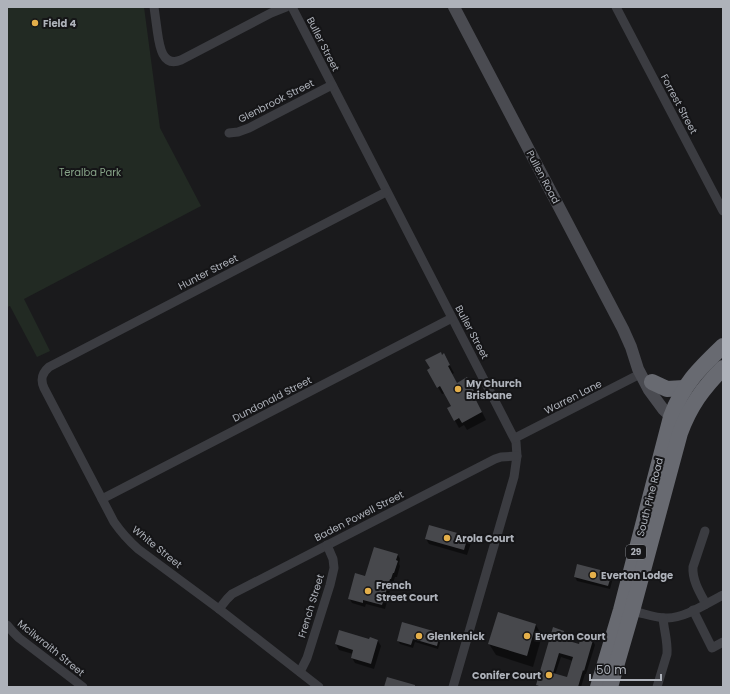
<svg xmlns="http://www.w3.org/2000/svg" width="730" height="694" viewBox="0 0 730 694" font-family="Poppins,sans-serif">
<rect width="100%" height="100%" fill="#1a1a1c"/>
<path fill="#222a23" d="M7 7H144L160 128 201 206 24 299 50 351 37 357 10 306 7 307Z"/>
<g fill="#0007" fill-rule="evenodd">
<path d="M448 362 454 373 452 374 457 384 471 386 478 399 476 400 486 420 467 430 464 425 459 428 448 408 452 406 445 393 442 394 436 384Z"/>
<path d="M468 537 471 543 467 555 429 544 426 539Z"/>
<path d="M398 555 400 559 399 564 400 566 397 577H395L393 583H392L385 609 366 604 365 607 352 603 349 598 366 577Z"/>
<path d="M611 574 613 578 610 589 577 581 575 577Z"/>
<path d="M536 625 542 636 533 667 496 655 489 644Z"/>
<path d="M339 631 370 640 378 641 381 646 374 669 355 663 352 658 353 654 339 650 336 644Z"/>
<path d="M564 632 566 636 565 641 579 645 593 641 595 645 586 674H585L581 687H538L537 685ZM561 657 573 661 568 679 555 675Z"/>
<path d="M440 634 442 637 438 649 415 642 413 648 400 644 398 641Z"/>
</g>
<g fill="#47484c" fill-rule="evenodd">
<path d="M441 352 442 355 444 353 450 365 448 366 457 383 467 377 474 391 472 392 482 412 462 423 459 418 454 421 447 408 451 406 440 386 437 388 427 370 430 368 425 360Z"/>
<path d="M429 525 468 536 464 550 425 539Z"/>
<path d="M374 547 398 554 396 560 398 561 394 573H393L391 579H390L382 605 363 600V603L348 599 355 573 365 576Z"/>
<path d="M577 564 612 573 608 586 574 577Z"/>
<path d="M498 612 536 624 527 656 488 644Z"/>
<path d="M402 622 440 633 437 646 413 639 411 645 397 641Z"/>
<path d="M553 627 564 631 562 639 579 644 581 636 593 640 584 671 583 670 578 687H542L536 685ZM559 653 573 657 567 677 553 673Z"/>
<path d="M339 630 369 639 370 637 378 640 371 664 351 658 353 650 335 644Z"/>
<path d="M387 677 415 685V687H384Z"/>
</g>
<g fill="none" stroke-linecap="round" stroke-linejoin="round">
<g stroke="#3b3c41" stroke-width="9">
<path d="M154 7C155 14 156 22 157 29 159 43 161 68 181 60L271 13 286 7"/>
<path d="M292 7 516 442 517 456 514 477 453 687"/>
<path d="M616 7 723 211"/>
<path d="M229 133 238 132 249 128 332 85"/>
<path d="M515 438 640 374"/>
<path d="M102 499 452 318"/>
<path d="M705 531 693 567C692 580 700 593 706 604"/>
<path d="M219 609 227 599 232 594 495 459 501 457 517 456"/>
<path d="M693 610 712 648 723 642"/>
<path d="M632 611C643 613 655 618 666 618 684 619 707 603 723 595"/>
<path d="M7 625 13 632 19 638 83 687"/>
<path d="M300 672 307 658 330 585 334 568 333 559 327 545"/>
<path d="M319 687 219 609 138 549C129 541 121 532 114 522L44 388C40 379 42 373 49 367L386 192"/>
<path d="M657 687 667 654C668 642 664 630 663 618"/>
</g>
<path stroke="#4a4b51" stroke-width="12" d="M454 7 623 329 631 347 638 369 649 390 663 409 677 422"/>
<g stroke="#686a71" stroke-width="16">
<path d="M652 382 667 389 684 388"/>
<path d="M598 687 621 610 671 417C683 384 699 369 723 346"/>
<path d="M610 687 632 611 680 433C690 406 703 388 723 368"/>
</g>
</g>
<g fill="#e4af4a" stroke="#151517" stroke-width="1.5">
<circle cx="35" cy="23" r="4"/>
<circle cx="458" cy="389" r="4"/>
<circle cx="447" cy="538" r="4"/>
<circle cx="593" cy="575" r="4"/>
<circle cx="368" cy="591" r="4"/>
<circle cx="419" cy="636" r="4"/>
<circle cx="527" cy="636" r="4"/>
<circle cx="549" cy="675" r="4"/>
</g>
<g text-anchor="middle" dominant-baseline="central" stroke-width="4" stroke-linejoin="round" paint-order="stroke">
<rect fill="#151517" stroke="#808389" stroke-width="1" x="626" y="545" width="20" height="14" rx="3"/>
<g font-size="9" font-weight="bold" fill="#aeb2ba">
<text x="636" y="552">29</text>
</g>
<g font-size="10" font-weight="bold" fill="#aeb2ba" stroke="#151517" text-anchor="start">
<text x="43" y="23">Field 4</text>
<text x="466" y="383">My Church<tspan x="466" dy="12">Brisbane</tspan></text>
<text x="455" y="538">Arola Court</text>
<text x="601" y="575">Everton Lodge</text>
<text x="376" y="585">French<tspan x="376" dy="12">Street Court</tspan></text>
<text x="427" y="636">Glenkenick</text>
<text x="535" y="636">Everton Court</text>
<text x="541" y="675" text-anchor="end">Conifer Court</text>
</g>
<g font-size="10" fill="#aeb2ba" stroke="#151517">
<text transform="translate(323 44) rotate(63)">Buller Street</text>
<text transform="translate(276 101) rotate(-27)">Glenbrook Street</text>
<text transform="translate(679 104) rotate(62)">Forrest Street</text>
<text transform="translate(543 177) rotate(62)">Pullen Road</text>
<text transform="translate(208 272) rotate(-27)">Hunter Street</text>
<text transform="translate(472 332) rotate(62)">Buller Street</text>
<text transform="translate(573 397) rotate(-27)">Warren Lane</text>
<text transform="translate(272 399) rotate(-27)">Dundonald Street</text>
<text transform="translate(650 497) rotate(-76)">South Pine Road</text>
<text transform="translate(359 516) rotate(-27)">Baden Powell Street</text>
<text transform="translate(157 547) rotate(39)">White Street</text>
<text transform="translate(311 606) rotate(-73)">French Street</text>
<text transform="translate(51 648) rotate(39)">Mcilwraith Street</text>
</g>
<g font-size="10" fill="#87a488" stroke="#151517">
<text x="90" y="172">Teralba Park</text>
</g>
</g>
<rect width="730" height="694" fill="none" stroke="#aeb2ba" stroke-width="16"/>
<path d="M590 674v6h71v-6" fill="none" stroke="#aeb2ba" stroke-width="2"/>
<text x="596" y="674" font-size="12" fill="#aeb2ba" stroke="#151517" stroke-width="3" paint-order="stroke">50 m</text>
</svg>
